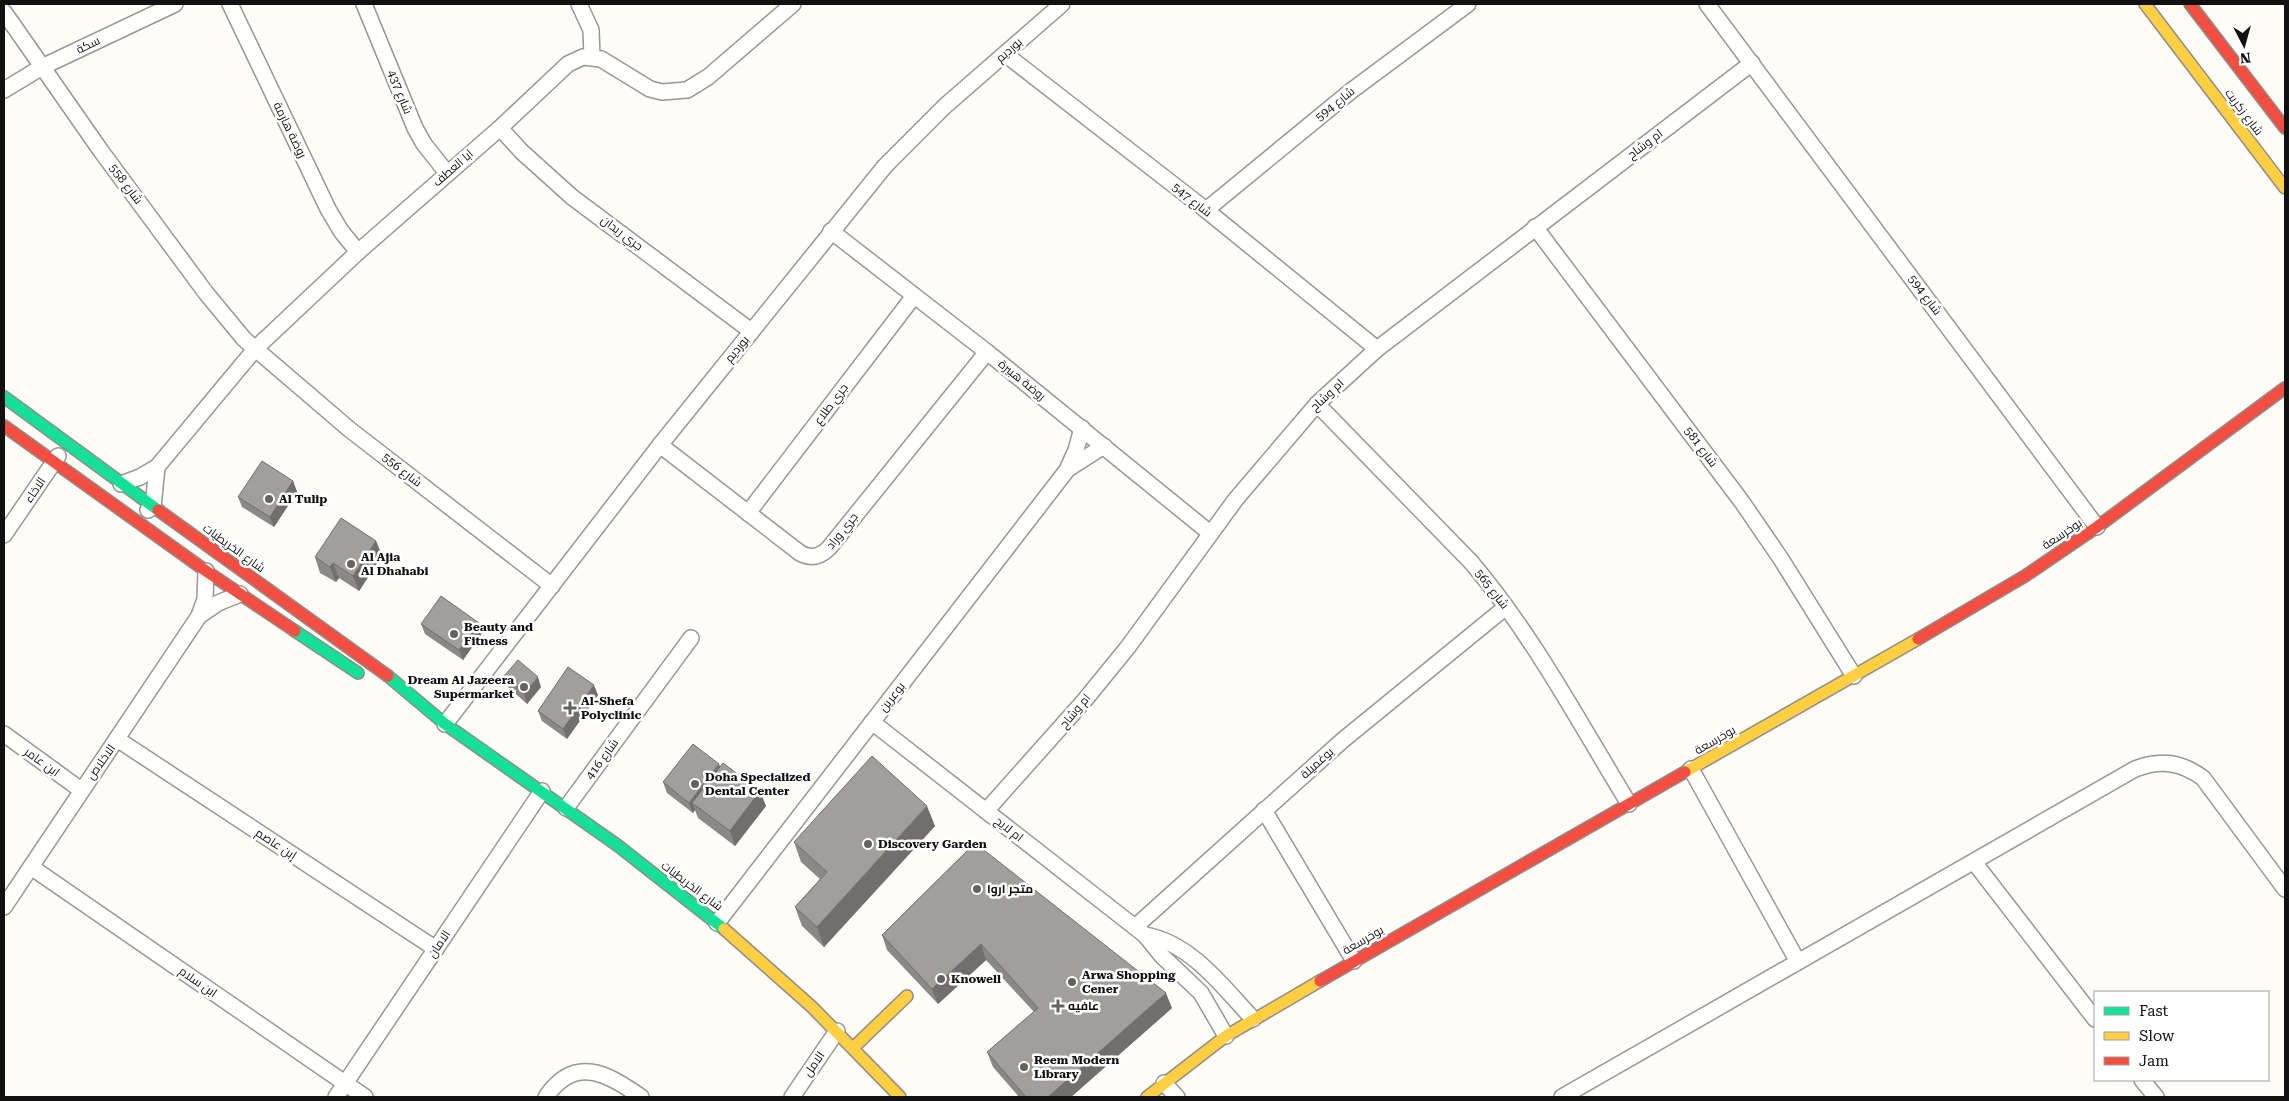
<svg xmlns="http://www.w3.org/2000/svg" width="2289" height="1101" viewBox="0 0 2289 1101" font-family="'Roboto Serif',Cairo,serif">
<rect width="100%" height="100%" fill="#fdfcf7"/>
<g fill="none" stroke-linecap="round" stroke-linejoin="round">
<defs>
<g id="street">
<path d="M230 4 328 209 341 231 358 252"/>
<path d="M364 4 415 128 424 144 447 173"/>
<path d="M579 4 591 30 592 57"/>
<path d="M1707 4 2097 527"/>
<path d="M4 12 101 151 206 293 244 339 349 429 552 586"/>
<path d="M1005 54 1206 210 1377 349"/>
<path d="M4 90 42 67 175 4"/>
<path d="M500 128 522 152 572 197 751 331"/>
<path d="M1206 210 1351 91 1468 4"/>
<path d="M1535 227 1742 502 1781 559 1854 676"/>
<path d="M831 231 987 352 1210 533"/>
<path d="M1317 404 1471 562C1533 635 1579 722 1629 804"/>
<path d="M660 445 800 553C811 559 820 557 829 548L987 352"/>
<path d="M1068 469 1104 446"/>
<path d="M121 484 140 477 157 467 256 348 358 252 500 128 568 64 583 57 601 59 650 89 662 92 687 90 708 77 793 4"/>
<path d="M148 510 153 507 157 467"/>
<path d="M748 513 914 296"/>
<path d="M4 535 58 456"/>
<path d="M199 616 218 603 240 594"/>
<path d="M872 722 1145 935 1162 956 1201 993 1226 1036"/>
<path d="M445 724 660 445 885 166 945 106 1062 4"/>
<path d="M4 734 81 790"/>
<path d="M117 739 436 949"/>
<path d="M1691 769 1798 962"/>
<path d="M566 808 691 638"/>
<path d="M1264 810 1354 961"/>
<path d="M986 811 1084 701 1128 647 1236 499 1317 404 1377 349 1752 63"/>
<path d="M1974 862 2095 1019"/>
<path d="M31 867 365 1097"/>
<path d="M4 907 199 616 205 599 206 571"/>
<path d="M717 923 1067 470 1076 450 1082 428"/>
<path d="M1135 927 1343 740 1506 607"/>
<path d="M1145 935C1191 943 1223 987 1253 1019"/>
<path d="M2142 1080 2156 1097"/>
<path d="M1164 1083 1177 1097"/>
<path d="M336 1097 542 791"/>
<path d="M546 1097C575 1054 608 1074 641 1097"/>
<path d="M792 1097 837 1031"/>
<path d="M1562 1097 2135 769C2161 759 2181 762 2203 778L2285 889"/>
</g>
<g id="fast">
<path d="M4 397 158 510"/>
<path d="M295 631 358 673"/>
<path d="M388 676 445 724 617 845 724 929"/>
</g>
<g id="slow">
<path d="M2145 4 2285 188"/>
<path d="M1685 772 1918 639"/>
<path d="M724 929 812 1007 900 1097"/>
<path d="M854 1047 907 996"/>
<path d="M1147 1097 1226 1036 1320 981"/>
</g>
<g id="jam">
<path d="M2190 4 2285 128"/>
<path d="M4 426 206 571 295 631"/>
<path d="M158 510 388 676"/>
<path d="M1918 639 2025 576 2097 527 2285 388"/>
<path d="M1320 981 1685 772"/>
</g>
</defs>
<use href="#street" stroke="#979795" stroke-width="18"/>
<use href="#fast" stroke="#8e8d8b" stroke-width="14"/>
<use href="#slow" stroke="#8e8d8b" stroke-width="14"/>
<use href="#jam" stroke="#8e8d8b" stroke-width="14"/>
<use href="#street" stroke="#fffffe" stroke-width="15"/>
<use href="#fast" stroke="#16e098" stroke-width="11"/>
<use href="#slow" stroke="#ffcf43" stroke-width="11"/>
<use href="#jam" stroke="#f24e42" stroke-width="11"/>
</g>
<g fill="#8a8986">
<path d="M293 481 297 492 274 527 242 507 238 497Z"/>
<path d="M376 541 382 556 359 591 339 578 336 582 320 573 315 557Z"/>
<path d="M421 624 482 633 463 660 425 634Z"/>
<path d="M504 676 541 687 527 704 508 687Z"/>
<path d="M598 695 567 739 542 721 538 711Z"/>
<path d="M720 766 766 806 735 846 698 818 695 810 693 813 667 793 663 782Z"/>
<path d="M935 826 824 947 802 926 795 907 820 879 801 862 794 842Z"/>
<path d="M975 843 1172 1008 1071 1097H1019L993 1067 987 1052 1034 1012 986 960 938 1004 887 950 882 935Z"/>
</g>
<g fill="#716f6d">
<path d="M293 481 297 492 274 527 270 517Z"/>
<path d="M376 541 382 556 359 591 353 576Z"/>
<path d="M333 563 339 578 336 582 330 567Z"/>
<path d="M479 623 482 633 463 660 459 650Z"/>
<path d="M538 677 541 687 527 704 524 693Z"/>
<path d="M594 685 598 695 567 739 563 729Z"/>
<path d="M719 764 723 775 692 803 695 810 693 813 689 803Z"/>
<path d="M760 791 766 806 735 846 730 831Z"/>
<path d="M927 806 935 826 824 947 817 927Z"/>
<path d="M981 944 986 960 938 1004 932 989Z"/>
<path d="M1166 993 1172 1008 1071 1097H1048Z"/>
</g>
<g fill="#a19f9c" stroke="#716f6d">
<path d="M262 461 293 481 270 517 238 497Z"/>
<path d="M341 518 376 541 353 576 333 563 330 567 315 557Z"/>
<path d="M441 596 479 623 459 650 421 624Z"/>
<path d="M518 660 538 677 524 693 504 676Z"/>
<path d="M568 667 594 685 563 729 538 711Z"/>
<path d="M693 744 719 764 689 803 663 782Z"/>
<path d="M872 756 927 806 817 927 795 907 827 872 794 842Z"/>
<path d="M723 763 760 791 730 831 692 803Z"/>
<path d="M975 843 1166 993 1048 1097H1026L987 1052 1038 1008 981 944 932 989 882 935Z"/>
</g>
<g fill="#646362" stroke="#fff" stroke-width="2">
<circle cx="269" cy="499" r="5"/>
<circle cx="351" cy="564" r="5"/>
<circle cx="454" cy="634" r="5"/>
<circle cx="524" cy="687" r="5"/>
<path d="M567.5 700.5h5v5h5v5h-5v5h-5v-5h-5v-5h5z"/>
<circle cx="695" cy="784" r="5"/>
<circle cx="868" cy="844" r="5"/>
<circle cx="977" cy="889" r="5"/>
<circle cx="941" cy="979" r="5"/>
<circle cx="1072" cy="982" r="5"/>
<path d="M1055.5 998.5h5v5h5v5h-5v5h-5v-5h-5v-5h5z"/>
<circle cx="1024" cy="1067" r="5"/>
</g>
<g text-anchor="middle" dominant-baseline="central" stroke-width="5" stroke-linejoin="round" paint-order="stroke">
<g font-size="12" fill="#111" stroke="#fff">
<text transform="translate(88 45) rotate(-26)">سكة</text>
<text transform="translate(1009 50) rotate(-41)">بورديم</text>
<text transform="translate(400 92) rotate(68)">شارع 437</text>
<text transform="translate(1335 104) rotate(-39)">شارع 594</text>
<text transform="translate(2244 112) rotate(53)">شارع زكريت</text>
<text transform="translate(290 130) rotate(64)">روضة هارمة</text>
<text transform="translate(1645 144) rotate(-37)">ام وشاح</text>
<text transform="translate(453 168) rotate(-41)">ابا العطف</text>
<text transform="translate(126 184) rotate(53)">شارع 558</text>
<text transform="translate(1192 200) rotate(38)">شارع 547</text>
<text transform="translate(622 233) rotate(37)">جري ريدان</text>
<text transform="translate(1925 295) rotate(53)">شارع 594</text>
<text transform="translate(737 349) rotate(-51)">بورديم</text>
<text transform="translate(1022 380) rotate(39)">روضة هبيرة</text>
<text transform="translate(1327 395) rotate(-43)">ام وشاح</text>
<text transform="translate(831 404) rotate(-53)">جري طلاع</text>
<text transform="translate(1701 447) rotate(53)">شارع 581</text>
<text transform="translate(402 470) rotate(38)">شارع 556</text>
<text transform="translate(35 490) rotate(-56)">الاخاء</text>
<text transform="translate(842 531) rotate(-51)">جري وراد</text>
<text transform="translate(2062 534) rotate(-34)">بوخرسعة</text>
<text transform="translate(234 548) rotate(36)">شارع الخريطيات</text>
<text transform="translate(1492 589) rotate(52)">شارع 565</text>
<text transform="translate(892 697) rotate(-52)">بوعرين</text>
<text transform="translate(1075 711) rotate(-50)">ام وشاح</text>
<text transform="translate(1715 740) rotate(-30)">بوخرسعة</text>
<text transform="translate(602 759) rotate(-54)">شارع 416</text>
<text transform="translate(42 762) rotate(36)">ابن عامر</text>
<text transform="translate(101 762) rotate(-54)">الاخلاص</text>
<text transform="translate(1317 763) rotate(-42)">بوغميلة</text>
<text transform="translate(1009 829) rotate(38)">ام لايح</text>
<text transform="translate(276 844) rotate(33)">إبن عاصم</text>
<text transform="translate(692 886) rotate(37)">شارع الخريطيات</text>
<text transform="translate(1363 940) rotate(-30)">بوخرسعة</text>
<text transform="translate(439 944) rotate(-56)">الامان</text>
<text transform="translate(198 982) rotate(35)">ابن سلام</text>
<text transform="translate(814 1064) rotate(-55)">الامل</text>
</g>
<g font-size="12" font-weight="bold" fill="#111" stroke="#fff" text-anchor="start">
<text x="279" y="499">Al Tulip</text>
<text x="361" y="557">Al Ajia<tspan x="361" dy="14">Al Dhahabi</tspan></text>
<text x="464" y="627">Beauty and<tspan x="464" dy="14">Fitness</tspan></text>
<text x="514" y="680" text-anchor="end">Dream Al Jazeera<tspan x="514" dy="14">Supermarket</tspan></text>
<text x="581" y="701">Al-Shefa<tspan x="581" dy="14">Polyclinic</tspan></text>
<text x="705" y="777">Doha Specialized<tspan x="705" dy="14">Dental Center</tspan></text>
<text x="878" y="844">Discovery Garden</text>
<text x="987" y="889">متجر اروا</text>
<text x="1082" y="975">Arwa Shopping<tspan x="1082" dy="14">Cener</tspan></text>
<text x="951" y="979">Knowell</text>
<text x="1068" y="1006">عافيه</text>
<text x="1034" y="1060">Reem Modern<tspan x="1034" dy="14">Library</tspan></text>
</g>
</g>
<rect width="2289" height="1101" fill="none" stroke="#111111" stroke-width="10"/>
<rect x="2094" y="991" width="175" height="90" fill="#ffffff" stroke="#a0a0a0"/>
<rect x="2104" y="1007" width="25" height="8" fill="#16e098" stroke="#a0a0a0"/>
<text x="2139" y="1016" font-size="15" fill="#111111">Fast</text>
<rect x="2104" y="1032" width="25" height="8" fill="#ffcf43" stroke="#a0a0a0"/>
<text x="2139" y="1041" font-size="15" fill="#111111">Slow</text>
<rect x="2104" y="1057" width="25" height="8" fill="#f24e42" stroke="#a0a0a0"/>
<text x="2139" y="1066" font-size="15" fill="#111111">Jam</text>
<g transform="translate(2244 45) rotate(174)" stroke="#ffffff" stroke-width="4" paint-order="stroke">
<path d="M0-4L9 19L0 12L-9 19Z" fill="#111111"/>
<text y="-8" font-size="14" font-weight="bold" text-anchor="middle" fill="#111111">N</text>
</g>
</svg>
